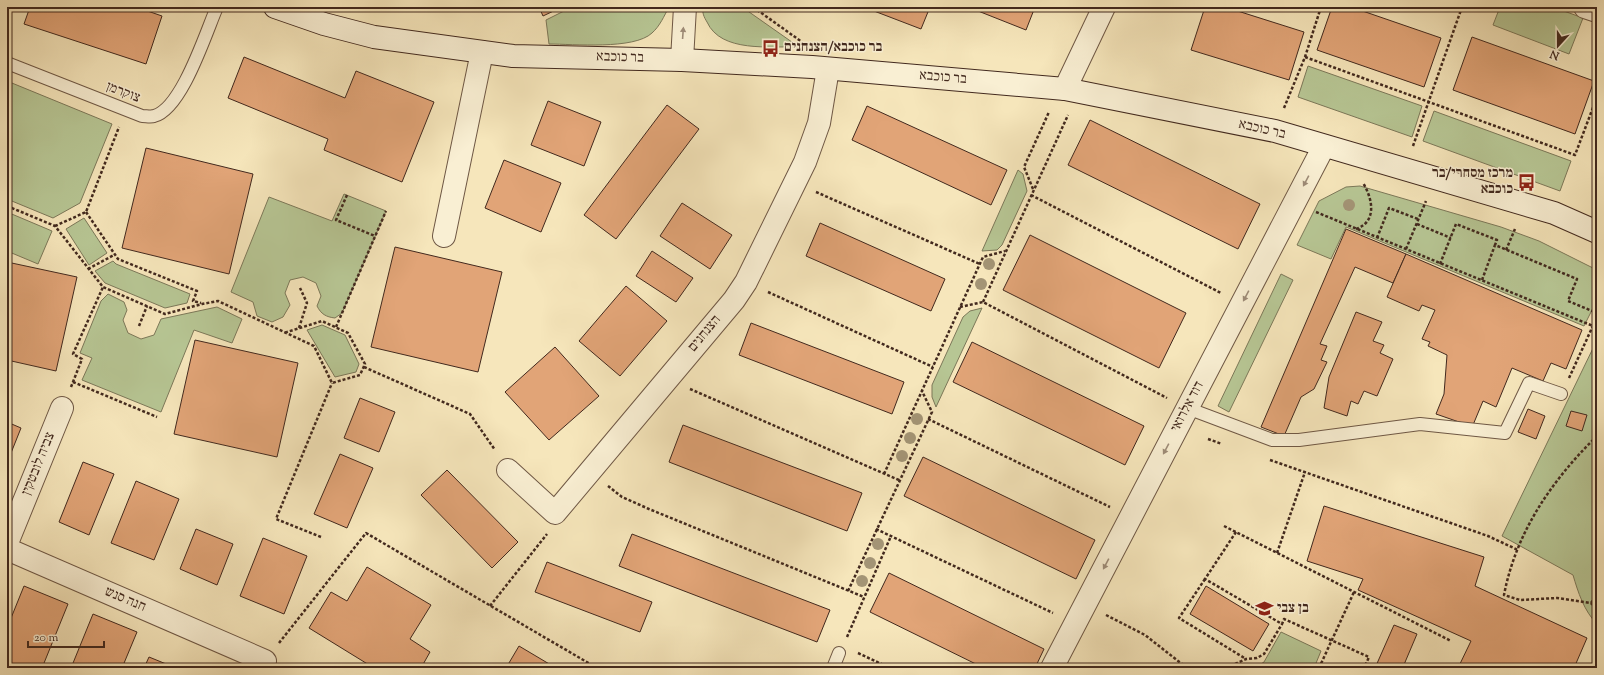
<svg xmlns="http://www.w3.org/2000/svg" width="1604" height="675" viewBox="0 0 1604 675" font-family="'Sorts Mill Goudy','Frank Ruhl Libre',serif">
<rect width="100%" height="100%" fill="#f6e6bb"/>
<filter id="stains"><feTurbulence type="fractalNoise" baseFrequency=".005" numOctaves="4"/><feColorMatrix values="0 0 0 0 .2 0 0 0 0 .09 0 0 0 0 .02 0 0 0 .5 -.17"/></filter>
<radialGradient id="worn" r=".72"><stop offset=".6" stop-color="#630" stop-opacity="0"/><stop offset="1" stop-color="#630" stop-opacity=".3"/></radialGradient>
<g fill="#b7c694" stroke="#7c7859">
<path d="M572 7H669C664 16 660 26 652 33 634 50 573 44 549 44L546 20Z"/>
<path d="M703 7H742L799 47C770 46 721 53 707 22 704 17 702 13 703 7Z"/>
<path d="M1500 7H1553L1583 18 1569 54 1493 25Z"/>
<path d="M1308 66 1422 106 1412 137 1298 97Z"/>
<path d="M7 81 112 124 80 203 53 218 7 199Z"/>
<path d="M1434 111 1571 161 1560 191 1423 141Z"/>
<path d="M1018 170 1023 174 1027 191 1002 245 997 250 982 251Z"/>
<path d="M1360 186 1501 227 1539 241 1597 270V300L1584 326 1346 227 1331 259 1297 245 1319 201 1346 187Z"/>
<path d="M344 194 386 211 342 313 335 318C326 317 321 314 317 306L321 296 316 283 303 277 290 280 285 293 290 305 283 317 272 322 257 316 253 302 231 292 269 197 332 221Z"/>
<path d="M7 212 52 231 38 264 7 251Z"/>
<path d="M84 218 107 253 89 265 66 229Z"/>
<path d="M113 261 116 264 190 294 187 303 165 308 105 283 95 271Z"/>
<path d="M1281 274 1293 280 1229 412 1218 406Z"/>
<path d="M108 294 124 302 127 310 123 320 128 333 141 339 154 335 161 319 217 307 242 319 232 343 194 330 161 412 82 380 92 358 80 353 101 301Z"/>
<path d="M982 308 936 407 932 397V385L963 317 970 311Z"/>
<path d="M322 325 345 335 359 364 356 372 335 377 307 330Z"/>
<path d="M1597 340V624C1584 611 1578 592 1573 575L1502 536Z"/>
<path d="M1281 632 1321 651 1314 668H1255L1264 662Z"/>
</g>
<g fill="#e1a477" stroke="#42291e">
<path d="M30 7H136L162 16 146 64 24 24Z"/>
<path d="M539 7H562L543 16Z"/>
<path d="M876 7H930L921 29 874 11Z"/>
<path d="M968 7H1035L1026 30Z"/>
<path d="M1205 7H1225L1304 32 1289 80 1191 50Z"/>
<path d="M1332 7H1351L1441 38 1424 87 1317 50Z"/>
<path d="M1472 37 1594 81 1575 134 1453 90Z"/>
<path d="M244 57 345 98 356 71 434 102 402 182 324 150 328 139 228 98Z"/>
<path d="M548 101 601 122 584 166 531 145Z"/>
<path d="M667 105 699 129 616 239 584 215Z"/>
<path d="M867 106 1007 170 991 205 852 140Z"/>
<path d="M1090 120 1260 204 1238 249 1068 165Z"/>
<path d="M146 148 253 174 229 274 122 248Z"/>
<path d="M504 160 561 183 541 232 485 208Z"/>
<path d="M682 203 732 235 710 269 660 236Z"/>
<path d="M820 223 945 279 931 311 806 256Z"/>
<path d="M1346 229 1406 254 1393 283 1355 267 1320 344 1327 346 1321 360 1327 362 1314 389 1301 397 1284 436 1261 427Z"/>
<path d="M1030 235 1186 313 1159 368 1003 290Z"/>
<path d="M395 247 502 272 478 372 371 347Z"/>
<path d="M652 251 693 278 676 302 636 276Z"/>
<path d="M1406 254 1582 330 1566 369 1551 363 1543 381 1512 368 1496 407 1483 401 1473 425 1459 422 1436 414 1444 394 1447 355 1428 346 1430 342 1422 339 1435 310 1422 305 1419 311 1387 297Z"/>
<path d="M7 262 77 277 56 371 7 360Z"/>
<path d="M626 286 667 321 620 376 579 341Z"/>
<path d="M1356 312 1382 322 1373 341 1384 345 1380 353 1393 359 1377 396 1364 391 1358 404 1351 401 1347 416 1324 408 1329 377Z"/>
<path d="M751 323 904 382 892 414 739 355Z"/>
<path d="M195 340 298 363 277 457 174 434Z"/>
<path d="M972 342 1144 426 1125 465 953 382Z"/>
<path d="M555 347 599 396 549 440 505 392Z"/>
<path d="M360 398 395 412 379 452 344 438Z"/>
<path d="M1528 409 1545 416 1536 439 1518 432Z"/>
<path d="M1571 411 1587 415 1582 431 1566 426Z"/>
<path d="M7 422 21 428 7 463Z"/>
<path d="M683 425 862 493 847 531 669 462Z"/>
<path d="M340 454 373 468 347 528 314 514Z"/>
<path d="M923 457 1095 540 1076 579 904 496Z"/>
<path d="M83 462 114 474 89 535 59 522Z"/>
<path d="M447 470 518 542 492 568 421 495Z"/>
<path d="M136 481 179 499 154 560 111 543Z"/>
<path d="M1324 506 1484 557 1475 586 1587 638 1574 668H1458L1471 641 1358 590 1363 579 1307 561Z"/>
<path d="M196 529 233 544 217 585 180 569Z"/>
<path d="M632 534 830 610 817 642 619 566Z"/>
<path d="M263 538 307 556 284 614 240 596Z"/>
<path d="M547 562 652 602 640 632 535 592Z"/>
<path d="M367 567 431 605 410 639 430 652 421 668H374L309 628 331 592 347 601Z"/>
<path d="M889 573 1044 649 1035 668H984L870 612Z"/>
<path d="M24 586 68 604 42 668H7V628Z"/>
<path d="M1206 586 1269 624 1253 651 1190 614Z"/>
<path d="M93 614 137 632 122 668H71Z"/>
<path d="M1394 625 1417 634 1403 667 1406 668H1375Z"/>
<path d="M519 646 556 668H506Z"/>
<path d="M149 657 176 668H144Z"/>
</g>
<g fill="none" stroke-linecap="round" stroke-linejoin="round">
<defs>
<g id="lane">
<path d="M7 63 142 116C146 116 151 117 154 116 182 109 206 32 217 7"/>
<path d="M1187 408 1272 440H1299L1420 424 1505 433 1529 383 1561 394"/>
<path d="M833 668 839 653"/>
</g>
<g id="street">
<path d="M1585 7 1597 11"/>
<path d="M682 60 685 7"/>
<path d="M1065 89 1104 7"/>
<path d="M444 236 482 52"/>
<path d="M508 470 555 513 734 300 746 282 805 162 819 123 828 69"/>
<path d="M7 543 62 408"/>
<path d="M7 549 265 661"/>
<path d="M1052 668 1324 146"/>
</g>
<path id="secondary" d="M275 7 324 24 374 37 513 56 682 60 812 67 1065 89 1275 131 1554 213 1597 232"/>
</defs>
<use href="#lane" stroke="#6f5845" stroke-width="14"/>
<use href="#street" stroke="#6f5845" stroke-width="24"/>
<use href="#secondary" stroke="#42291e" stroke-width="24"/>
<g stroke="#42291e" stroke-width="2.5" stroke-dasharray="3 2" stroke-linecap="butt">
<path d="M753 7 802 42"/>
<path d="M1305 57 1575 155 1597 97"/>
<path d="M1284 108 1305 57 1321 7"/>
<path d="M1413 146 1462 7"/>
<path d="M1033 189 1024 167 1049 112"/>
<path d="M816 192 980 264"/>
<path d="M347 195 336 220 375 236"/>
<path d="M1031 195 1221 293"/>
<path d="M7 206 55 226 103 287 165 314 202 304 218 301 314 346 332 383 360 375 365 364 348 333 322 321 284 333"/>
<path d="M86 212 118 259 197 291 193 301 201 303"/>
<path d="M1316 212 1593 326"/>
<path d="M1417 224 1451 238"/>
<path d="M55 226 86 212 119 127"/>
<path d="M1356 229C1377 222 1373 199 1363 183"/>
<path d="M1377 238 1389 208 1418 219"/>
<path d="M1406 249 1426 201"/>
<path d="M1506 250 1515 229"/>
<path d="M1440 264 1456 224 1497 240 1495 245"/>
<path d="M88 269 114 255"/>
<path d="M1482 280 1495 245 1577 279 1568 301 1597 313"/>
<path d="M768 292 933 367"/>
<path d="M983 302 1068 115"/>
<path d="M960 307 983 302 1167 398"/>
<path d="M139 326 147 306"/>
<path d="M336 327 386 211"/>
<path d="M299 328 307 303 300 288"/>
<path d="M364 367 470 414 495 450"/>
<path d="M1569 378 1597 317"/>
<path d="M73 382 157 417"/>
<path d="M71 387 82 359 73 354 103 287"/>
<path d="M690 389 899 480"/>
<path d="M928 419 1110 507"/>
<path d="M1597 436C1552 480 1516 532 1504 595L1520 600 1557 598 1591 603 1597 595"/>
<path d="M1208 439 1222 444"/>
<path d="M1270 460 1488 536 1518 550"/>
<path d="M884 474 983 257 1005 251"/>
<path d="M608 486 622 497 649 509 864 597"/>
<path d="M1224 526 1451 641"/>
<path d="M876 529 1053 613"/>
<path d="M1236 532 1205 579 1282 624 1284 619 1369 657 1364 668"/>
<path d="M321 537 276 519 332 383"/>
<path d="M1277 553 1305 472"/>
<path d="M1205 579 1179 618 1246 659"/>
<path d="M848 591 932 412 922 391"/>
<path d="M1591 603 1597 609"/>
<path d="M490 606 547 534"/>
<path d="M1106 615 1145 635 1187 668"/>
<path d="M847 637 891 536"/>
<path d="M279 643 366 533 597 668"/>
<path d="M858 653 890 668"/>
<path d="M1226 668 1246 659 1257 658 1264 654 1282 624"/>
<path d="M1319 668 1354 592"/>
</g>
<use href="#lane" stroke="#f9efd3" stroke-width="12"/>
<use href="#street" stroke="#f9efd3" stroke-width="22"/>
<use href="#secondary" stroke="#f9efd3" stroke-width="22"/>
</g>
<g fill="#a39475">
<circle cx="1349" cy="205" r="6"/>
<circle cx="989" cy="264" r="6"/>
<circle cx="981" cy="284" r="6"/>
<circle cx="917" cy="419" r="6"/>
<circle cx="910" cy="438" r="6"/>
<circle cx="902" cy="456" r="6"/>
<circle cx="878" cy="544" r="6"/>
<circle cx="870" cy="563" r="6"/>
<circle cx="862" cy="581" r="6"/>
</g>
<defs><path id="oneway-solid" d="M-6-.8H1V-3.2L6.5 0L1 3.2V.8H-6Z"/></defs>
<g fill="#9e8c78">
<use href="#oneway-solid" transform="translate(683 33) rotate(-86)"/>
<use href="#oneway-solid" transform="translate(1306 181) rotate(118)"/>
<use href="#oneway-solid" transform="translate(1246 296) rotate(118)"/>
<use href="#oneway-solid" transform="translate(1166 449) rotate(118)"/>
<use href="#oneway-solid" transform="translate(1106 564) rotate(118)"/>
</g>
<defs>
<symbol id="bus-bare" viewBox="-9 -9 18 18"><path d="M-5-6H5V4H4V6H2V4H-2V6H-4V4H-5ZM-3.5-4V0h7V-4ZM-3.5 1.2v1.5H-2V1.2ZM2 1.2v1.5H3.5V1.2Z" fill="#8f2418" stroke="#f9efd3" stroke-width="2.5" paint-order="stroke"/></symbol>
<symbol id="school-bare" viewBox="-9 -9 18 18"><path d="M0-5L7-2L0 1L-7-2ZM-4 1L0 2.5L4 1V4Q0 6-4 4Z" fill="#8f2418" stroke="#f9efd3" stroke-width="2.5" paint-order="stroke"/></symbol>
</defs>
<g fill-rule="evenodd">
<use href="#bus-bare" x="758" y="36" width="25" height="25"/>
<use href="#bus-bare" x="1514" y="170" width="25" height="25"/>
<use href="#school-bare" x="1252" y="596" width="25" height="25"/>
</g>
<g text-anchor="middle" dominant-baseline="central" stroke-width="3" stroke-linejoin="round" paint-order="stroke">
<g font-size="14" font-weight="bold" fill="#42291e" stroke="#f9efd3" text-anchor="start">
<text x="784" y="48">בר כוכבא/הצנחנים</text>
<text x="1513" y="174" text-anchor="end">מרכז מסחרי/בר<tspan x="1513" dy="16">כוכבא</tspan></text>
<text x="1277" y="609">בן צבי</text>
</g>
<g font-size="14" fill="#42291e" stroke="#f9efd3">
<text transform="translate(620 58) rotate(2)">בר כוכבא</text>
<text transform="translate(943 78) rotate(5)">בר כוכבא</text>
<text transform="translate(123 93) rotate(21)">צוקרמן</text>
<text transform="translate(1262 130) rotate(13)">בר כוכבא</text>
<text transform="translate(705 334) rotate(-50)">הצנחנים</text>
<text transform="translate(1188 407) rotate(-62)">דוד אלרואי</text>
<text transform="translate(39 464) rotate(-68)">צביה לובטקין</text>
<text transform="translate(125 600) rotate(23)">חנה סנש</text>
</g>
</g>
<rect width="1604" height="675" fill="none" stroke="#f6e6bb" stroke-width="24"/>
<rect x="8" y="8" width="1588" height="659" fill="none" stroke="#42291e" stroke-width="2"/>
<rect x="12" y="12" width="1580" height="651" fill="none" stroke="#42291e"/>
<g transform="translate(1558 46) rotate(201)" stroke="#f9efd3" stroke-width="3" paint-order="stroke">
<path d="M0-3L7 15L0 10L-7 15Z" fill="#42291e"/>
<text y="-6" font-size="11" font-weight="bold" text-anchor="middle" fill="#42291e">N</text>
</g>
<path d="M28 641v6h76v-6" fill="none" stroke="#42291e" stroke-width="2"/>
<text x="34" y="641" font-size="12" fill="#42291e" stroke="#f9efd3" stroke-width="3" paint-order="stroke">20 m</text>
<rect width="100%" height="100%" filter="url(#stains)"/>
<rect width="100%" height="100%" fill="url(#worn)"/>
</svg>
